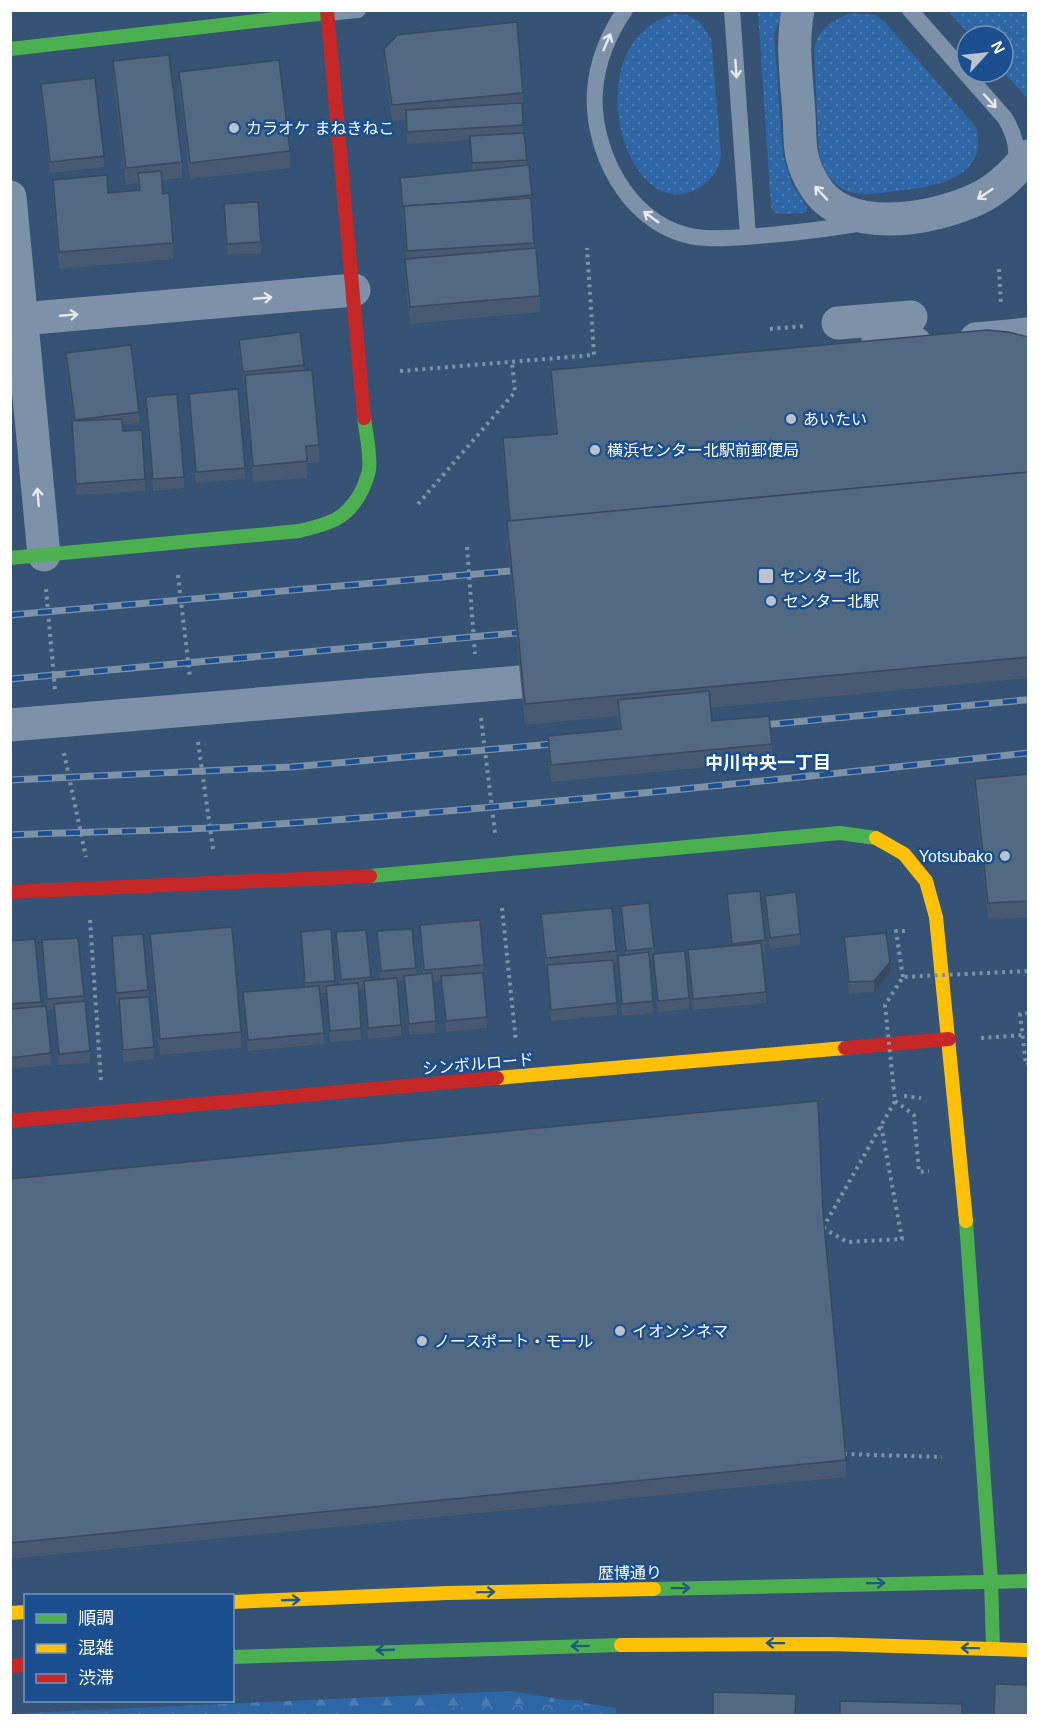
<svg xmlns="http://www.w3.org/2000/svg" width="1039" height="1726" viewBox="0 0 1039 1726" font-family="Arial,'Noto Sans JP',sans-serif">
<defs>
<pattern id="grass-dots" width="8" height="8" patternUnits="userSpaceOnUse" patternTransform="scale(1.5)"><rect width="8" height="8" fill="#2f66a5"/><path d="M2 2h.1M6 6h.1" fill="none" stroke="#4e7db2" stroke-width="1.8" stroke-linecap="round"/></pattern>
<pattern id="forest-firs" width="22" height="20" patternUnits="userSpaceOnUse" patternTransform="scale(1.5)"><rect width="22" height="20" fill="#2f66a5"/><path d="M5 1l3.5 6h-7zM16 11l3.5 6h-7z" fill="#4e7db2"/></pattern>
<pattern id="park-crowns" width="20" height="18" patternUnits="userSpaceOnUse" patternTransform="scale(1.5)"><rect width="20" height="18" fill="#2f66a5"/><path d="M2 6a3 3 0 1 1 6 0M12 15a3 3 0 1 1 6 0" fill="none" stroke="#4e7db2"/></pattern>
</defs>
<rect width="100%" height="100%" fill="#365274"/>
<g fill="url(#grass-dots)">
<path d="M758 11H782L774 36 783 156 792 184 807 207V211L803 213 780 214 776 213 771 208Z"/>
<path d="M948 11H1028V92L1027 98 1003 72V36H971Z"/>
<path d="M851 13 875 15 885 22 976 127C990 179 933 187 896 191 877 193 853 199 837 185 827 177 822 165 819 153L814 49C819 28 832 20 851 13Z"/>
<path d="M674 14 687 15 699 21 711 38 721 154C720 168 712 180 700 187 627 234 571 43 674 14Z"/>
</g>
<path fill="url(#forest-firs)" d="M510 1691 616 1708V1716H11L25 1713Z"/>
<path fill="url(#park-crowns)" d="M583 1700 585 1715H329Z"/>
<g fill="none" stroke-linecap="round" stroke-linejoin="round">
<g stroke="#7d92a8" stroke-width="4" stroke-dasharray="3 4.5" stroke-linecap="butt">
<path d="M999 269 1001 305"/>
<path d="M770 329 805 326"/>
<path d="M400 371 594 355 587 248"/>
<path d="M418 504 515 392 512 362"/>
<path d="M467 547 475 654"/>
<path d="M178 575 190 678"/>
<path d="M46 589 55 689"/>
<path d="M481 718 495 833"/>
<path d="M198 742 213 849"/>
<path d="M64 753 86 857"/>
<path d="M502 908 516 1042"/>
<path d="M90 920 101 1080"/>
<path d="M903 977 896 931H906"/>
<path d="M1028 1013 1020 1014 1026 1065 1028 1064"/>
<path d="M981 1038 1023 1035"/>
<path d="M904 1096 921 1098"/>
<path d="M895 1101 914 1115 919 1172 929 1171"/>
<path d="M823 1228 847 1242 902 1239 881 1125"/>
<path d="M844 1454 942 1457"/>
</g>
<g stroke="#7d92a8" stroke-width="16">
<path d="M625 10C608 35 597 61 595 91 591 148 626 220 686 235 705 240 725 238 745 237 786 234 822 230 863 223"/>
<path d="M732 10 748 236"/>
<path d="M910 10 1005 118C1014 133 1019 148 1015 165"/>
<path d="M327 13 358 10"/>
</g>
<g stroke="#7d92a8" stroke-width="33">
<path d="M798 10C791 45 797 80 799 115 800 128 799 143 802 156 804 165 809 177 814 185 844 236 932 220 977 199 997 190 1015 172 1028 156"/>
<path d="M10 197 44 555"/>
<path d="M10 320 354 290"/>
<path d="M878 320V347L916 344"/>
<path d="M838 323 911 317"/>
<path d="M976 339 1028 334"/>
<path d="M10 725 520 682"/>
</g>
<g stroke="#4caf50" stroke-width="14">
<path d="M10 49 327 13"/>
<path d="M10 558 299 531C329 524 349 519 363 488 365 483 368 476 369 470 371 455 366 433 364 418"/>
<path d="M370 876 840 833 876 838"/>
<path d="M966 1221 991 1581 993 1648"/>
<path d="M654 1589 1028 1581"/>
<path d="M232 1657 621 1645"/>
</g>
<g stroke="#ffc107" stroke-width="14">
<path d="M876 838 904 854 926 881 936 917 966 1221"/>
<path d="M497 1078 845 1048"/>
<path d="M232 1602 447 1593 654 1589"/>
<path d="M10 1613 26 1612"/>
<path d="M621 1645 829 1644 1028 1650"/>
</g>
<g stroke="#c62828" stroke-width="14">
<path d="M327 10 364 418"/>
<path d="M10 892 370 876"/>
<path d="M845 1048 949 1039"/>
<path d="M10 1121 497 1078"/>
<path d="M10 1666 26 1665"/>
</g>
<defs>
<g id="rail">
<path d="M10 615 511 571"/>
<path d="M10 679 516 633"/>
<path d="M752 726 1025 700"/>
<path d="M10 780 291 767 564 743"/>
<path d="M10 835C94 831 178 831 262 825 518 808 773 780 1028 753"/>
</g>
</defs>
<use href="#rail" stroke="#7e92a7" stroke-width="7"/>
<use href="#rail" stroke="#1b4f8f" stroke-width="4.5" stroke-dasharray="14" stroke-linecap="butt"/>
<path stroke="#7d92a8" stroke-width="4" stroke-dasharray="3 4.5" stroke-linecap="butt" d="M823 1228 895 1101 885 1005 903 977 1028 971"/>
</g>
<g fill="#475a72">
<path d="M384 49 523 93V109H522L523 133 527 166 532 195V207H531L534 248 540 296V312L410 324 405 275V259H406L404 219H403L400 189V178L472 171 470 140 407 144 406 120 392 121 384 65Z"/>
<path d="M113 61 182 162V178L162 180 163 194 173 243V259L59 269 53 196V180L108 193 138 190V183L126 185 113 78Z"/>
<path d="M179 72 290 151V168L190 179 179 89Z"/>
<path d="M41 84 104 156V167L50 173 41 96Z"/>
<path d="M224 204 261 242V253L227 255Z"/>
<path d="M1029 337V678L710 708 712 721 772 744V761L551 782 548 752V736L619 729 618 716 525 725 507 542V521H509L503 455V438L555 434 551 387V370Z"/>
<path d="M239 340 304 365V370L319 445V462L307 463V478L253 482 245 383H243L239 351Z"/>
<path d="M66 353 139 412V423L122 425 123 431 145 479V491L76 495 72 432V421H74L66 364Z"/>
<path d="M189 394 245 468V479L196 483 189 405Z"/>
<path d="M146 397 184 477V488L153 491 146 408Z"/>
<path d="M1029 774V917L988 919 975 795V779Z"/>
<path d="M727 894 765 940V952H762L766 992V1003L693 1010 688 962V950L731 946 727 905Z"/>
<path d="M765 896 800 934V945L770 949 765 907Z"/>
<path d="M621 906 654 948V954L689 998V1009L658 1012 653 959 650 960 653 1001V1013L622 1016 618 967V956L625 955 621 917Z"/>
<path d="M541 914 616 951V963H613L617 1015 551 1021 547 969H546L541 925Z"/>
<path d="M420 925 484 965 483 976 487 1017V1028L446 1032 441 980 435 981H433L436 1033 409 1035 404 980 398 981 401 1025V1036L368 1039 364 989 358 990 361 1040 330 1042 326 993H320L324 1033V1044L248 1051 243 1004V992L305 987 301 943V932L335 981V985H340L336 944V932L371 977V981L380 980 377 943V931L416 968V975L423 974 420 937Z"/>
<path d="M150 934 241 1032V1048L160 1055 150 950Z"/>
<path d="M112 936 148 990 154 1047V1059L123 1062 119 1004 116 1005 112 948Z"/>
<path d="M844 937 890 973 874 992 849 994 844 948Z"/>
<path d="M42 940 84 996 90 1051V1063L59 1065 54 1009 47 1010 51 1053V1065L10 1069V941L41 1002V1006H46L42 952Z"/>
<path d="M10 1179 823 1212 846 1460V1477L10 1559Z"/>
</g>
<path fill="#394a5c" d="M890 962V973L874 992V981Z"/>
<g fill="#526984" stroke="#394a5c" stroke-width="1.5">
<path d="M517 22 523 93 392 105 384 49 397 35Z"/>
<path d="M169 55 182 162 126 168 113 61Z"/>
<path d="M279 60 290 151 190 163 179 72Z"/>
<path d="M95 78 104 156 50 162 41 84Z"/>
<path d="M522 103 523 125 407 132 406 110Z"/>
<path d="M524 133 527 160 472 163 470 136Z"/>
<path d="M529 165 532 195 453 203 404 206V208H403L400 178Z"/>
<path d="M161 171 163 194 169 193 173 243 59 252 53 180 107 175 108 193 140 190 138 173Z"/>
<path d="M531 198 534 243 407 251 404 206Z"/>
<path d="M258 202 261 242 227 244 224 204Z"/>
<path d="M536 248 540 296 410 307 405 259Z"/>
<path d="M987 330 1008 332 1029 337V472L510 521 503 438 557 434 551 370Z"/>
<path d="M300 332 304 365 243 372 239 340Z"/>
<path d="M131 345 139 412 75 420 66 353Z"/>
<path d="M312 370 319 445 306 446 307 461 253 466 245 375Z"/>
<path d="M238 389 245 468 196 472 189 394Z"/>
<path d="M177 394 184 477 153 479 146 397Z"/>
<path d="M122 419 123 431 142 430 145 479 76 484 72 421Z"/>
<path d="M1029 472V657L525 704 507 521Z"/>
<path d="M709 691 712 721 769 716 772 744 551 765 548 736 621 729 618 700Z"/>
<path d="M1029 774V901L988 903 975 779Z"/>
<path d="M760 891 765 940 732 944 727 894Z"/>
<path d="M796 892 800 934 770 938 765 896Z"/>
<path d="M649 903 654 948 626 951 621 906Z"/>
<path d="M612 908 616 951 546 958 541 914Z"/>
<path d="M480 920 484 965 424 970 420 925Z"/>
<path d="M232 927 241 1032 160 1039 150 934Z"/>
<path d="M331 929 335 981 305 983 301 932Z"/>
<path d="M412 929 416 968 381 971 377 931Z"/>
<path d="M366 930 371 977 341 980 336 932Z"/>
<path d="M886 933 890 962 874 981 849 982 844 937Z"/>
<path d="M143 934 148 990 116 993 112 936Z"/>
<path d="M78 938 84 996 47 999 42 940Z"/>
<path d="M35 939 41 1002 10 1004V941Z"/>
<path d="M761 943 766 992 693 999 688 950Z"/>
<path d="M685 951 689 998 658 1001 653 954Z"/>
<path d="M649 952 653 1001 622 1004 618 956Z"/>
<path d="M613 960 617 1003 551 1010 547 965Z"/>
<path d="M432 973 436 1021 409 1024 404 976Z"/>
<path d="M483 973 487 1017 446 1021 441 976Z"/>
<path d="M397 978 401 1025 368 1028 364 981Z"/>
<path d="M358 983 361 1028 330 1031 326 986Z"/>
<path d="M319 986 324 1033 248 1040 243 992Z"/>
<path d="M149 997 154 1047 123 1050 119 999Z"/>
<path d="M85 1001 90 1051 59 1054 54 1004Z"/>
<path d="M46 1006 51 1053 10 1058V1009Z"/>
<path d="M818 1101 823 1212 846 1460 10 1543V1179Z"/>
<path d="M995 1684 1029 1685V1716H994Z"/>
<path d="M713 1692 796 1694 795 1716H713Z"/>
<path d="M840 1701 962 1704V1716H840Z"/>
</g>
<defs><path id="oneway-shaft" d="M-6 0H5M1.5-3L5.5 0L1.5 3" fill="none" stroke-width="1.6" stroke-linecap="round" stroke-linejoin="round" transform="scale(1.5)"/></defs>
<g stroke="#e5e9ee">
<use href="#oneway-shaft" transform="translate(607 42) rotate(-67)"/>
<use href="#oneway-shaft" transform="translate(736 69) rotate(86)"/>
<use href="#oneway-shaft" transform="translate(990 101) rotate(48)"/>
<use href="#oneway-shaft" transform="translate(821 193) rotate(-133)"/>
<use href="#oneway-shaft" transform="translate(985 194) rotate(146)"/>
<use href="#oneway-shaft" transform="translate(651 217) rotate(-144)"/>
<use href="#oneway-shaft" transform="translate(263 298) rotate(-5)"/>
<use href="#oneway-shaft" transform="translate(69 315) rotate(-5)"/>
<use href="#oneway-shaft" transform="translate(38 497) rotate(-95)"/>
</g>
<g stroke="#205989">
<use href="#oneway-shaft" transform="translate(876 1583) rotate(-1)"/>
<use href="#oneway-shaft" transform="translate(681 1588) rotate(-1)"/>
<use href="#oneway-shaft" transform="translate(486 1592) rotate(-1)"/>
<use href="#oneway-shaft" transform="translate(291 1600) rotate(-2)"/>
<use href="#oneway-shaft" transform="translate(775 1643) rotate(-179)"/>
<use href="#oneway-shaft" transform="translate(580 1646) rotate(179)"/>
<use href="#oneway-shaft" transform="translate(970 1648) rotate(-179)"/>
<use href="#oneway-shaft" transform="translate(385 1650) rotate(178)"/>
</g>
<g fill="#b9c2ce" stroke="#1b4f8f" stroke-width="2">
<circle cx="234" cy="128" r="6"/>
<circle cx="791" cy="419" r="6"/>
<circle cx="595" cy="450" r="6"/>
<rect x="758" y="568" width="16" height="16" rx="3"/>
<circle cx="771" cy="601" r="6"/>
<circle cx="1005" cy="856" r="6"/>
<circle cx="620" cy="1331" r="6"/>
<circle cx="422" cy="1341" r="6"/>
</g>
<g text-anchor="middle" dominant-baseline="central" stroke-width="5" stroke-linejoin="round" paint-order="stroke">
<g font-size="16" fill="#fff" stroke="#1b4f8f" text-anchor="start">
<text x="246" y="128">カラオケ まねきねこ</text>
<text x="803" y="419">あいたい</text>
<text x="607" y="450">横浜センター北駅前郵便局</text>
<text x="780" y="576">センター北</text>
<text x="783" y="601">センター北駅</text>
<text x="993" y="856" text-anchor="end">Yotsubako</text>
<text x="632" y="1331">イオンシネマ</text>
<text x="434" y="1341">ノースポート・モール</text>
</g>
<g font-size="16" fill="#fff" stroke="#1b4f8f">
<text transform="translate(478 1064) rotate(-5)">シンボルロード</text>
<text transform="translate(630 1573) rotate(-1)">歴博通り</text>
</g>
<g font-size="18" font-weight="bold" fill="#fff" stroke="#1b4f8f">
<text x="768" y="763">中川中央一丁目</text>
</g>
</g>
<rect width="1039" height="1726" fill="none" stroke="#ffffff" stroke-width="24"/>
<rect x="24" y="1594" width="210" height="108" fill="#1b4f8f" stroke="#7695bc" stroke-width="1.5"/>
<rect x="36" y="1614" width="30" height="9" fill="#4caf50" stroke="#7695bc" stroke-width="1.5"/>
<text x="78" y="1624" font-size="18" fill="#ffffff">順調</text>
<rect x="36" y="1644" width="30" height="9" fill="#ffc107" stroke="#7695bc" stroke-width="1.5"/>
<text x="78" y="1654" font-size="18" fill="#ffffff">混雑</text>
<rect x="36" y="1674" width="30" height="9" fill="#c62828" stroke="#7695bc" stroke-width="1.5"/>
<text x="78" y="1684" font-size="18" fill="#ffffff">渋滞</text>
<g transform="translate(985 54) rotate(63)"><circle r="28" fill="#1b4f8f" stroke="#7695bc" stroke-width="1.5"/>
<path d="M0-4.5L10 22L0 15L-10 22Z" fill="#b9c2ce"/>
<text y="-9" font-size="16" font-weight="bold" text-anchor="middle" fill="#ffffff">N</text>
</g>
</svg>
